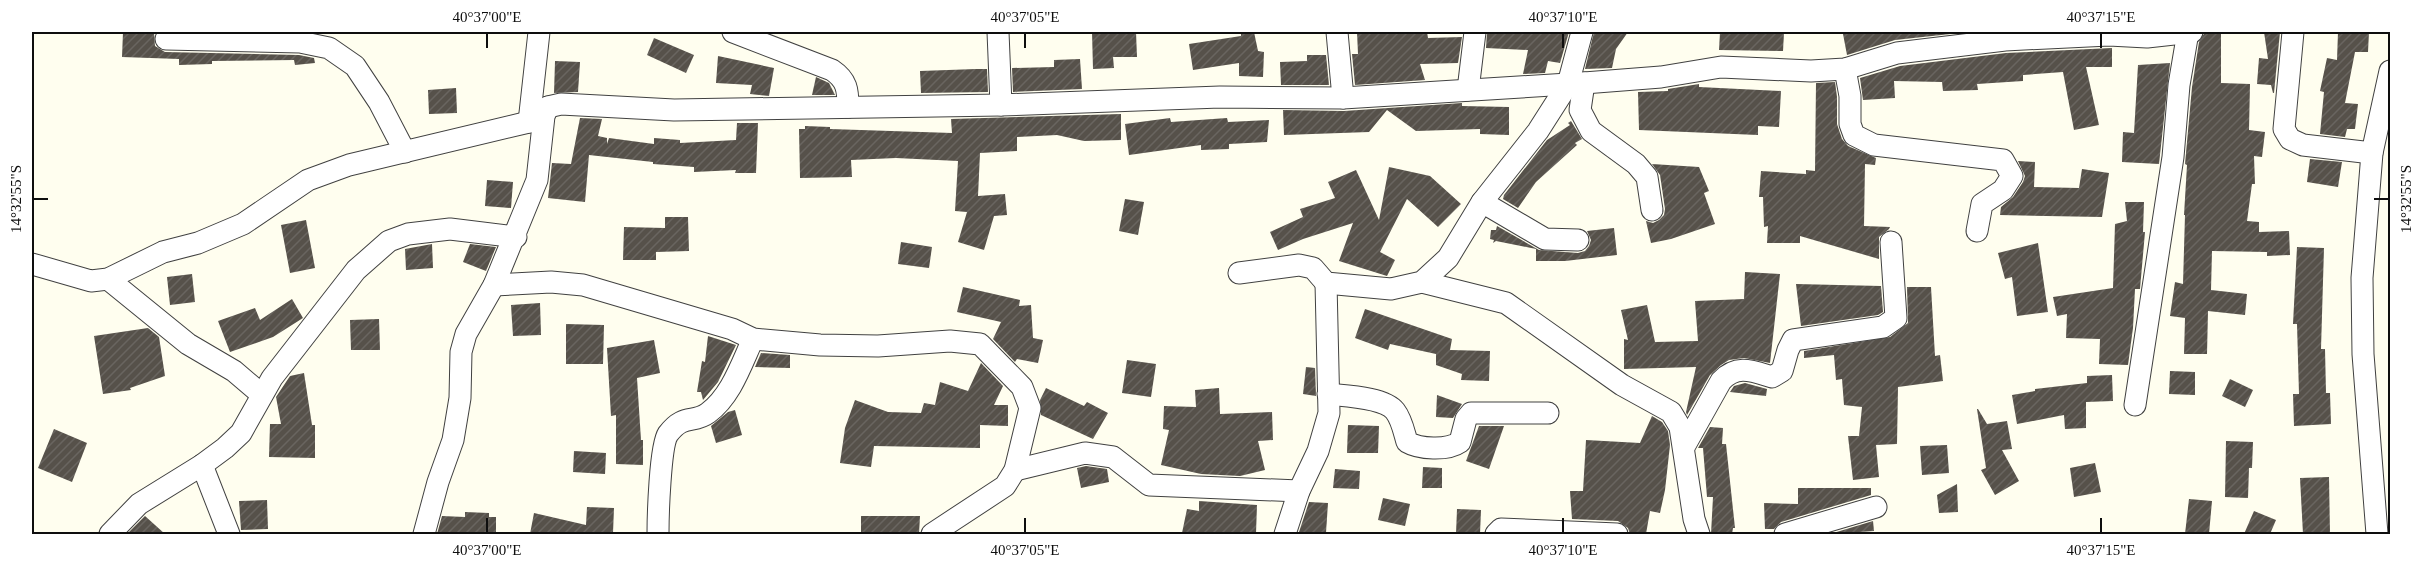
<svg xmlns="http://www.w3.org/2000/svg" width="2422" height="566" viewBox="0 0 2422 566" font-family="'Times New Roman',serif">
<defs>
<pattern id="building-hatch" width="6" height="6" patternUnits="userSpaceOnUse" patternTransform="scale(1.5)"><rect width="6" height="6" fill="#56514a"/><path d="M-1 1l2-2M0 6l6-6M5 7l2-2" fill="none" stroke="#696560"/></pattern>
</defs>
<rect width="100%" height="100%" fill="#fffeef"/>
<g fill="url(#building-hatch)">
<path d="M123 32H154L155 46 165 52 299 55 314 58 315 63 295 65 294 60 212 61V64L179 65V59L122 57Z"/>
<path d="M1092 32H1136L1137 57H1113L1114 68 1093 69Z"/>
<path d="M1241 32H1254L1258 51 1264 52 1263 77 1239 76V63L1193 70 1189 44 1241 36Z"/>
<path d="M1357 32H1427L1428 38 1462 37 1458 63 1420 64 1425 80 1355 85 1352 54H1358Z"/>
<path d="M1487 32H1569L1560 63 1548 61 1545 73 1523 74 1528 50 1486 48Z"/>
<path d="M1594 32H1628L1616 49 1612 68 1585 69Z"/>
<path d="M1720 32 1784 33 1783 51 1719 50Z"/>
<path d="M1853 32H1960V33L1895 40 1847 55 1843 34Z"/>
<path d="M2205 32H2221V83L2250 84 2249 130 2265 132 2262 157 2254 156 2255 184H2252L2247 221 2259 222V232L2289 231 2290 255 2267 256V252L2212 251 2211 290 2247 294 2245 315 2208 311 2207 354H2184L2185 318 2170 316 2175 282 2183 284 2185 215H2184L2187 165 2185 164 2192 87 2199 42Z"/>
<path d="M2264 32H2280L2274 93H2273L2271 85 2257 84 2259 58 2268 59Z"/>
<path d="M2338 32H2369L2368 52H2355L2345 103 2358 104 2355 129H2347L2345 137 2320 134 2324 92 2320 91 2327 58 2337 60Z"/>
<path d="M654 38 694 55 686 73 647 55Z"/>
<path d="M2112 48V67H2086L2099 125 2074 130 2063 72 2023 75V81L1977 84 1978 90 1943 91 1942 82 1894 81 1895 98 1863 100 1860 78 1900 66 2006 53Z"/>
<path d="M1307 55H1326L1329 85H1281L1280 62 1307 61Z"/>
<path d="M718 56 774 68 769 96 750 94 752 85 716 83Z"/>
<path d="M1080 59 1082 89 1013 92 1012 68 1054 67V60Z"/>
<path d="M555 61 580 62 578 92 554 93Z"/>
<path d="M2170 63 2159 164 2122 162 2123 132 2134 133 2138 65Z"/>
<path d="M976 69H987L988 92 921 93 920 71Z"/>
<path d="M816 77 829 83 835 95H812Z"/>
<path d="M1835 82 1837 97V124L1842 139 1848 146 1876 158 1875 165 1865 164 1864 226 1890 227 1889 229 1879 237V259L1800 236V243H1767L1768 226 1764 227 1763 197H1759L1761 171 1806 174V170L1815 171 1816 83Z"/>
<path d="M1699 84V87L1781 91 1779 127 1758 126V135L1639 130 1638 92 1668 91V89Z"/>
<path d="M456 88 457 113 429 114 428 90Z"/>
<path d="M1462 103V106L1509 107V135L1480 134V129L1416 131 1387 110 1369 132 1284 135 1283 110 1344 111Z"/>
<path d="M1121 114V140L1084 141 1057 135 1017 137V151L980 153 978 196 1005 194 1007 215 994 216 984 250 958 242 967 212 955 211 958 161 896 158 851 160 852 177 800 178 799 129H805V126L830 127V129L952 133 951 119Z"/>
<path d="M580 118 602 119 598 136 607 138V144L609 138 654 144V138L680 140V143L736 140 737 123H758L756 173H735L736 170 694 172V167L653 164V162L589 155 585 202 548 198 552 163 571 164Z"/>
<path d="M1170 118 1171 122 1227 118 1228 122 1269 120 1267 142 1229 144V149L1201 150V145L1129 155 1125 124Z"/>
<path d="M1571 121 1582 139 1575 143 1577 145 1536 182 1518 208 1503 199 1504 195 1547 140 1570 125 1568 123Z"/>
<path d="M2310 159 2342 162 2338 187 2307 182Z"/>
<path d="M2018 161 2035 162 2034 187 2079 188 2082 169 2109 173 2102 217 2000 215 2001 207 2013 197 2023 182 2025 176Z"/>
<path d="M1652 164 1699 167 1709 191 1704 193 1715 224 1671 239 1651 243 1646 221 1653 223 1659 220 1664 215 1665 209 1660 175Z"/>
<path d="M1389 167 1430 176 1461 204 1438 227 1407 199 1380 252 1395 260 1387 276 1339 261 1353 223 1303 239 1278 250 1270 232 1303 217 1300 209 1335 198 1328 182 1356 170 1379 220Z"/>
<path d="M487 180 513 182 511 208 485 206Z"/>
<path d="M1125 199 1144 202 1138 235 1119 231Z"/>
<path d="M2125 202H2144L2143 232H2145L2140 289H2135L2133 328 2128 365 2099 364 2100 339 2066 338 2067 314 2057 316 2053 297 2113 288 2115 224 2127 221Z"/>
<path d="M665 217H688L689 251 656 252V260H623L624 227 665 228Z"/>
<path d="M306 220 315 268 290 273 281 225Z"/>
<path d="M1497 226 1539 250 1578 253 1585 251 1589 246 1591 240 1587 231 1614 228 1617 255 1565 261H1536V249L1496 241 1493 243 1494 240 1490 239 1491 230H1496Z"/>
<path d="M901 242 932 247 929 268 898 264Z"/>
<path d="M2038 243 2048 312 2017 316 2012 277 2005 279 1998 253Z"/>
<path d="M432 244 433 268 406 270 405 249Z"/>
<path d="M470 244 496 247 486 271 463 262Z"/>
<path d="M2297 247 2324 248 2321 349H2325L2326 393H2330L2331 424 2294 426 2293 394H2299L2297 324H2293Z"/>
<path d="M1745 272 1780 274 1770 363 1744 358 1729 360 1721 365 1710 375 1687 415 1686 412 1696 367 1624 369V339L1628 340 1621 310 1647 305 1655 342 1698 341 1695 301 1744 299Z"/>
<path d="M192 274 195 302 170 305 167 277Z"/>
<path d="M1796 284 1881 286 1883 312 1878 315 1801 326Z"/>
<path d="M963 287 1020 300 1019 306 1031 305 1033 338 1043 340 1038 363 1017 359 1015 362 993 339 1001 322 957 312Z"/>
<path d="M1907 287H1931L1935 356 1940 355 1943 381 1898 387 1897 444 1876 445 1879 477 1853 480 1848 436H1859L1862 407 1844 405 1842 379 1836 380 1834 355 1804 358V351L1890 337 1908 323Z"/>
<path d="M292 299 303 318 273 337 230 352 218 321 255 308 260 320Z"/>
<path d="M540 303 541 335 513 336 511 305Z"/>
<path d="M1365 309 1452 339 1450 350 1490 351 1489 381 1461 380 1462 374 1436 365V354L1390 344 1388 350 1355 338Z"/>
<path d="M379 319 380 350H351L350 320Z"/>
<path d="M566 324 604 325 603 364H566Z"/>
<path d="M148 328 159 337 165 376 130 388 131 390 103 394 94 336Z"/>
<path d="M708 336 736 345 718 382 703 400 701 392H697L702 361 705 362Z"/>
<path d="M654 340 660 373 637 378 641 440H643V465L616 464V415L611 416 607 348Z"/>
<path d="M761 353 790 355V368L755 367Z"/>
<path d="M1127 360 1156 364 1151 397 1122 393Z"/>
<path d="M981 363 1003 386 994 405H1008V426L980 425V448L874 446 871 467 840 463 845 428 855 400 888 412 921 413 924 403 935 405 940 382 968 391Z"/>
<path d="M1306 367 1315 368 1316 396 1303 394Z"/>
<path d="M2170 371 2195 372V395L2169 394Z"/>
<path d="M304 373 312 425H315V458L269 457 270 424H281L276 397 290 376Z"/>
<path d="M2112 375 2113 401 2086 402V428L2065 429 2064 415 2017 424 2012 395 2035 391V389L2087 383V376Z"/>
<path d="M2230 379 2253 390 2245 407 2222 396Z"/>
<path d="M1745 383 1767 389 1766 396 1730 392 1734 386Z"/>
<path d="M1046 388 1084 406 1087 402 1108 413 1093 439 1041 415 1040 400Z"/>
<path d="M1219 388 1220 414 1272 412 1273 440 1258 441 1265 470 1240 476 1201 474 1161 465 1169 430 1163 429 1164 406 1196 407 1195 390Z"/>
<path d="M1437 395 1462 404 1453 418 1436 417Z"/>
<path d="M1977 409H1978L1987 424 2007 421 2012 449 2002 450 2019 481 1995 495 1981 470 1986 468Z"/>
<path d="M735 410 742 435 716 443 711 426 728 412Z"/>
<path d="M1652 416 1662 422 1668 431 1670 445 1665 490 1660 513 1650 511 1646 534H1630L1628 528 1618 521 1572 519 1570 491H1583L1586 440 1640 443Z"/>
<path d="M1348 425 1379 426 1378 453H1347Z"/>
<path d="M1479 426H1504L1489 469 1466 461Z"/>
<path d="M1710 427 1723 428 1722 444H1726L1735 528H1733L1732 534H1711L1713 497H1707L1703 448H1698Z"/>
<path d="M54 429 87 443 72 482 38 468Z"/>
<path d="M2226 441 2253 442 2252 468H2249L2248 498 2225 497Z"/>
<path d="M1947 445 1949 473 1922 475 1920 446Z"/>
<path d="M574 451 606 453 605 474 573 472Z"/>
<path d="M2095 463 2101 492 2074 497 2070 468Z"/>
<path d="M1086 466 1107 469 1109 482 1081 488 1077 468Z"/>
<path d="M1423 467 1442 468V488H1422Z"/>
<path d="M1335 469 1360 471 1359 489 1333 488Z"/>
<path d="M2329 477 2330 534H2303L2300 478Z"/>
<path d="M1957 484 1958 512 1939 513 1937 495Z"/>
<path d="M1798 488H1871V495L1781 522 1774 529H1765L1764 503 1798 504Z"/>
<path d="M1383 498 1410 504 1405 526 1378 520Z"/>
<path d="M2189 499 2212 501 2209 534H2185Z"/>
<path d="M267 500 268 529 241 530 239 501Z"/>
<path d="M1199 501 1257 505 1256 534 1182 533 1187 509 1199 511Z"/>
<path d="M1309 502 1328 503 1326 533 1299 532Z"/>
<path d="M587 507 614 508 613 533 530 534 534 513 586 525Z"/>
<path d="M1457 509 1481 510 1480 534H1456Z"/>
<path d="M2254 511 2276 520 2270 534H2244Z"/>
<path d="M465 512 489 513V517H496V534H437L442 516 465 517Z"/>
<path d="M145 516 165 534H127Z"/>
<path d="M861 516H920L919 534H861Z"/>
<path d="M1873 521 1874 531 1830 534Z"/>
</g>
<g fill="none" stroke-linecap="round" stroke-linejoin="round">
<defs>
<g id="minor">
<path d="M733 32 832 70C847 80 848 90 848 107"/>
<path d="M998 32 1001 105"/>
<path d="M1337 32 1343 98"/>
<path d="M2293 32 2284 129 2290 139 2303 145 2372 153"/>
<path d="M166 39 300 42 329 48 355 66 379 102 405 152"/>
<path d="M1845 69 1850 96V124L1854 135 1874 145 2003 160 2012 176 2003 190 1982 204 1977 231"/>
<path d="M1584 83 1580 110 1591 131 1636 164 1647 177 1652 210"/>
<path d="M1468 90 1475 32"/>
<path d="M529 122 539 32"/>
<path d="M1482 202 1545 239 1578 240"/>
<path d="M32 264 91 281 108 279 163 252 198 243 243 224 308 180 349 165 529 122 548 107 561 104 674 110 1001 105 1220 97 1343 98 1584 83 1661 77 1721 67 1811 71 1845 69 1897 53 2005 40 2109 35 2147 37 2192 32"/>
<path d="M1239 273 1299 265 1313 268 1326 283 1391 289 1422 282 1448 258 1482 202 1538 131 1568 84 1582 32"/>
<path d="M108 279 188 344 234 371 261 394"/>
<path d="M1422 282 1506 303 1622 385 1671 412 1680 427 1694 519 1699 534"/>
<path d="M494 285 551 282 583 285 732 329 753 339 820 345 878 346 950 341 980 344 1022 387 1030 408 1015 470 1005 486 932 534"/>
<path d="M1328 394C1345 396 1384 397 1395 411 1402 420 1404 432 1407 442 1419 449 1447 451 1460 442L1466 419 1471 413H1548"/>
<path d="M2135 405 2173 157 2179 85 2188 32"/>
<path d="M1684 447 1721 381C1737 364 1752 371 1772 377L1782 371 1788 350 1793 340 1883 327 1896 318 1891 242"/>
<path d="M202 465 229 534"/>
<path d="M1015 470 1085 453 1113 457 1149 485 1299 491"/>
<path d="M110 534 139 504 202 465 225 448 241 433 272 378 356 270 389 241 408 234 450 229 516 237"/>
<path d="M424 534 438 482 453 440 460 398 461 352 466 334 494 285 537 180 544 116 548 107"/>
<path d="M658 534C658 517 660 446 668 434 684 413 693 424 708 413 731 396 741 365 753 339"/>
<path d="M1285 534 1299 491 1318 451 1329 413 1326 283"/>
<path d="M1496 534 1501 529 1617 534"/>
<path d="M1785 534 1876 507"/>
<path d="M2377 534 2363 354 2362 278 2372 153 2390 71"/>
</g>
</defs>
<use href="#minor" stroke="#414141" stroke-width="23"/>
<use href="#minor" stroke="#fff" stroke-width="21"/>
</g>
<path fill="none" stroke="#0e0e0e" stroke-width="2" d="M487 33V48M1025 33V48M1563 33V48M2101 33V48M33 199H48M2374 199H2389M487 518V533M1025 518V533M1563 518V533M2101 518V533"/>
<rect width="2422" height="566" fill="none" stroke="#ffffff" stroke-width="66"/>
<rect x="33" y="33" width="2356" height="500" fill="none" stroke="#0e0e0e" stroke-width="2"/>
<g font-size="15" text-anchor="middle" fill="#0e0e0e">
<text x="487" y="22">40°37'00"E</text>
<text x="1025" y="22">40°37'05"E</text>
<text x="1563" y="22">40°37'10"E</text>
<text x="2101" y="22">40°37'15"E</text>
<text transform="translate(16 199) rotate(-90)" y="5">14°32'55"S</text>
<text transform="translate(2406 199) rotate(-90)" y="5">14°32'55"S</text>
<text x="487" y="555">40°37'00"E</text>
<text x="1025" y="555">40°37'05"E</text>
<text x="1563" y="555">40°37'10"E</text>
<text x="2101" y="555">40°37'15"E</text>
</g>
</svg>
